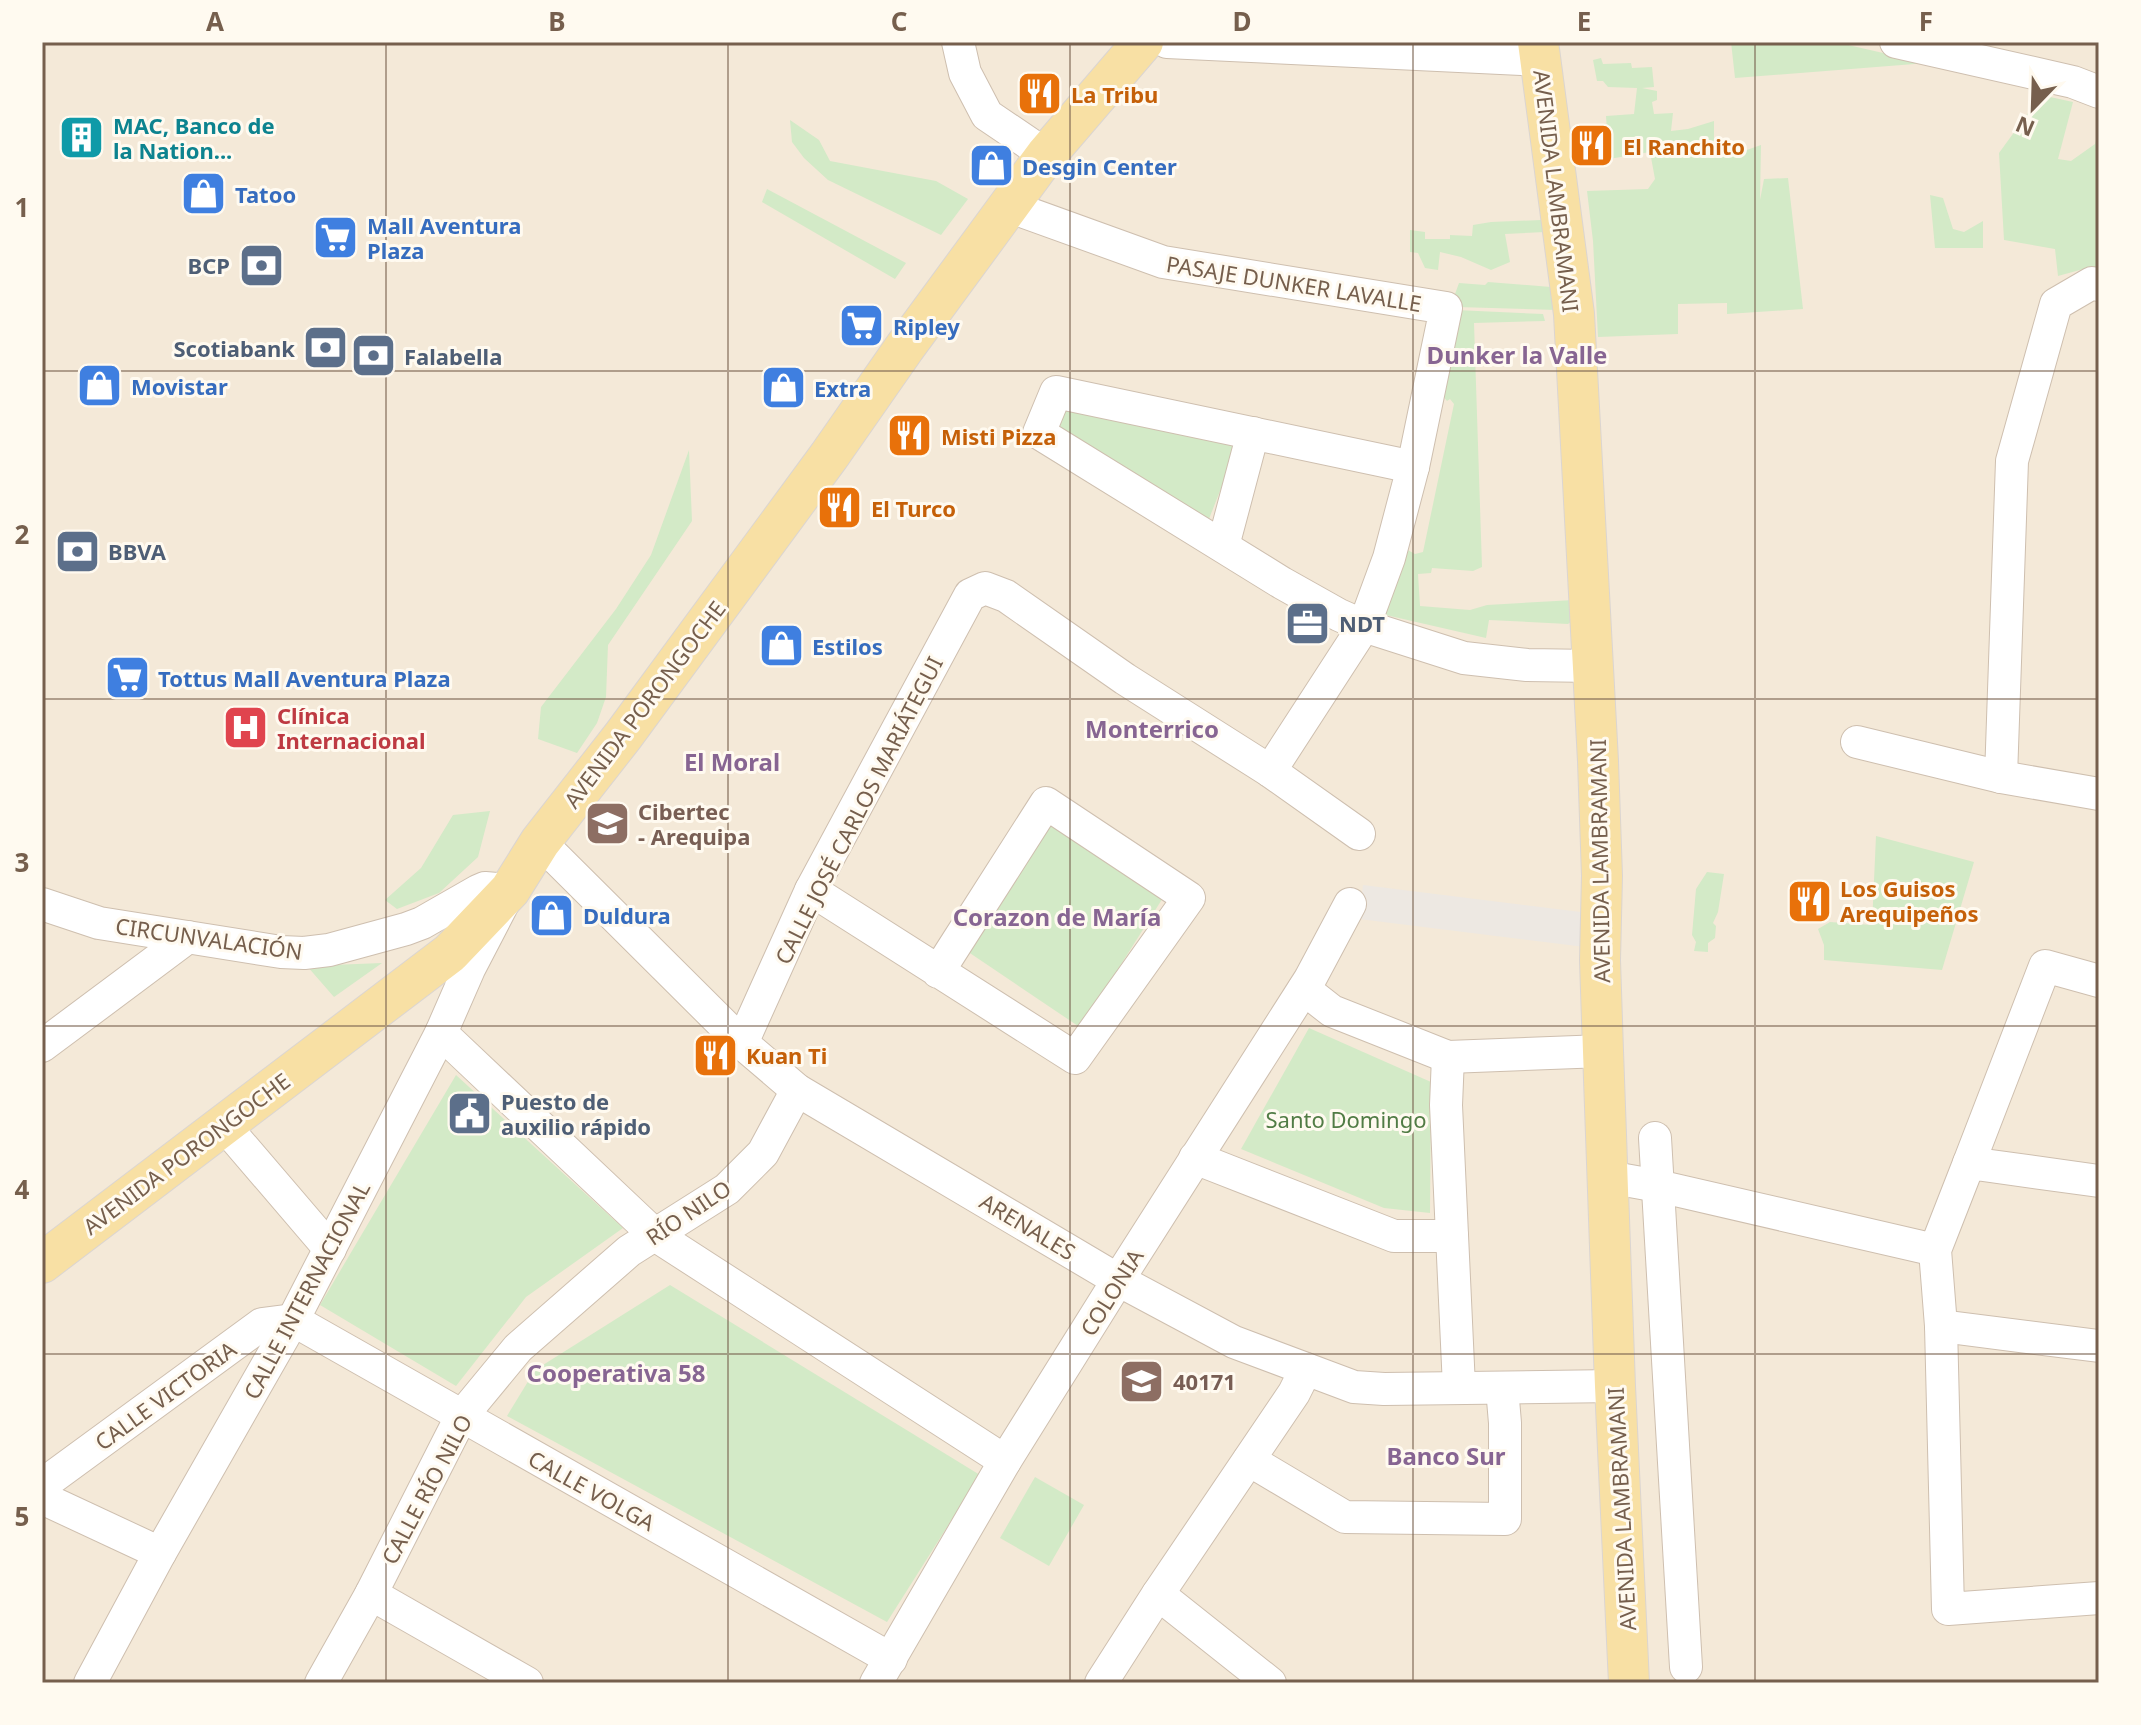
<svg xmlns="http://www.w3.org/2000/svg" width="2141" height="1725" viewBox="0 0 2141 1725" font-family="'Noto Sans',sans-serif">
<rect width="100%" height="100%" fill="#fcf6e9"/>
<rect fill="#f4e9d8" x="42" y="42" width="2057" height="1641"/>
<path fill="#ede8e2" d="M1363 885 1581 912 1585 947 1359 919Z"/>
<g fill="#d3eac7">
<path d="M1731 42H1835L1927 63 1735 78Z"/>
<path d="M1601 58 1603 64 1631 63 1632 68 1652 67 1654 87 1642 88 1657 91V100L1652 102 1654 114 1673 113 1671 131 1688 129 1714 121V145L1741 152 1761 145 1760 200 1764 179 1788 178 1803 309 1727 314V303L1678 304V334L1598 337 1593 241 1587 191 1648 189 1655 179 1650 152 1609 159 1606 116 1634 114 1637 88 1608 87 1603 81H1597L1593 60Z"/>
<path d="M2041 95 2073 102 2058 159 2071 161 2095 144 2099 128V271L2087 268 2058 276 2055 249 2004 240 1999 153Z"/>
<path d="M790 120 819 140 830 161 936 181 968 199 941 235 828 180 804 158 792 142Z"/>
<path d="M767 189 906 263 895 279 762 202Z"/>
<path d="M1930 195 1943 198 1953 229 1964 232 1983 221V248H1935Z"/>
<path d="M1541 220 1545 232 1505 234 1510 262 1491 270 1461 257 1440 252 1438 270 1425 268 1418 253 1410 252V230L1425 232V239H1450V235L1472 236 1473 225 1491 222Z"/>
<path d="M1488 282 1551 287 1557 310 1457 307 1455 294 1459 283 1485 285Z"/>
<path d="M1456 310 1543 314 1545 321 1474 323 1482 567 1473 571 1432 568 1431 573 1418 574 1420 606 1470 610 1487 605 1574 600 1578 616 1568 624 1489 620 1486 638 1377 613 1406 549 1415 554 1423 552 1454 404 1450 399 1447 401 1442 395Z"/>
<path d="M1064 397 1242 435 1207 524 1054 437Z"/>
<path d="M689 450 692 521 608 645 606 697 597 723 577 753 538 739 541 707 616 609 651 555Z"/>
<path d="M490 811 478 857 439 893 397 909 385 900 421 868 453 815Z"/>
<path d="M1030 814 1166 893 1081 1028 949 939Z"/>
<path d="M1876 836 1974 862 1942 970 1824 960V945L1818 929 1830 922 1872 925Z"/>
<path d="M1707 872 1724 874 1718 912 1713 923 1716 926 1715 938 1708 943V952L1694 951 1696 942 1692 935 1696 889Z"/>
<path d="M382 963 334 997 307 966Z"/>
<path d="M1309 1028 1431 1082 1430 1213 1384 1208 1241 1149Z"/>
<path d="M456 1075 623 1228 526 1297 456 1386 320 1305Z"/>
<path d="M670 1285 980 1475 887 1622 507 1416 535 1370Z"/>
<path d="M1035 1477 1084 1505 1049 1566 1000 1538Z"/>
</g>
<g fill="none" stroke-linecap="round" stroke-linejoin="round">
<defs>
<g id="minor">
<path d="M958 42 965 73 987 115 1046 155"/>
<path d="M1167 42 1541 60"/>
<path d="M1896 42 2073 82 2099 92"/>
<path d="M1008 206 1163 262 1446 308 1413 467 1389 558 1364 626 1270 771"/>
<path d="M1413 467 1056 392 1039 433 1282 583 1339 615 1364 626 1464 658 1527 665 1593 666"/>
<path d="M1223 546 1253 433"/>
<path d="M1857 742 2001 777 2099 794"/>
<path d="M2001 777 2012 461 2056 304 2092 283 2099 285"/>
<path d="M540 842 742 1043 797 1090 1118 1280 1234 1342 1354 1387 1384 1389 1615 1386"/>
<path d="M811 890 1075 1058 1189 898 1046 803 938 972"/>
<path d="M42 904 99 923 281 952 304 953 329 950 406 929 422 923 478 891 485 888 510 890 469 969 441 1033 293 1320 160 1553 90 1683"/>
<path d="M1304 989 1332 1011 1448 1057 1603 1051"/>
<path d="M441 1033 655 1235 1005 1461"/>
<path d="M742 1043 811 890 970 595 985 588 1006 596 1125 679 1270 771 1359 834"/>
<path d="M42 1046 188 937"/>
<path d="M1448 1057 1446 1105 1459 1387"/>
<path d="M223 1124 330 1249"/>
<path d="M1655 1138 1686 1667"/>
<path d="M1195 1158 1394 1236H1452"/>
<path d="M1969 1163 2045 966 2099 981"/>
<path d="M1608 1177 1658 1186 1935 1250"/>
<path d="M2099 1181 1969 1163 1935 1250 1941 1326 1948 1609 2099 1598"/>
<path d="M1941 1326 2099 1346"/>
<path d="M1249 1460 1345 1517 1505 1519V1423L1502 1388"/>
<path d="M42 1485 262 1324 293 1320 891 1659"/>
<path d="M42 1498 160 1553"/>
<path d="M371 1594 527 1683"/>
<path d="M1158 1594 1270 1683"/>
<path d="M321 1683 371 1594 461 1417 518 1348 629 1251 727 1189 763 1153 797 1090"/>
<path d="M876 1683 1005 1461 1118 1280 1310 979 1350 904"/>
<path d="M1101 1683 1158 1594 1294 1393 1306 1369"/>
</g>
<g id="major">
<path d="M1538 42 1574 314 1598 761 1602 876 1600 960 1603 1051 1615 1386 1629 1683"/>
<path d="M42 1263 450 953 510 890 540 842 623 736 829 456 905 347 1046 155 1143 42"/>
</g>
</defs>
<use href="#minor" stroke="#cebfaf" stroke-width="34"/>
<use href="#major" stroke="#dbd5d1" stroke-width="42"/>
<use href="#minor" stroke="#fff" stroke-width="32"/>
<use href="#major" stroke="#f8e0a4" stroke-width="40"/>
</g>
<path fill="none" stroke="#765f4d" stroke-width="2" stroke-opacity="0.55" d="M386 42V1683M728 42V1683M1070 42V1683M1413 42V1683M1755 42V1683M42 371H2099M42 699H2099M42 1026H2099M42 1354H2099"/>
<defs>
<symbol id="restaurant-square" viewBox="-11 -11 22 22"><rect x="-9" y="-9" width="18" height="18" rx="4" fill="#e8710a" stroke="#fffaf0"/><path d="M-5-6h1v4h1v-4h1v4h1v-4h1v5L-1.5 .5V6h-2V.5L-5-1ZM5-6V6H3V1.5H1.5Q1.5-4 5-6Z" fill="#fff"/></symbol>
<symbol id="building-square" viewBox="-11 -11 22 22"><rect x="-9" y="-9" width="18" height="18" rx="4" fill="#0f9aa8" stroke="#fffaf0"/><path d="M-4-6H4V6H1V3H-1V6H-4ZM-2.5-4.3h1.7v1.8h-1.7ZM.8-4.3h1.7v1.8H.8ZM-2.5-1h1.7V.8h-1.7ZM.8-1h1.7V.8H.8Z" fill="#fff"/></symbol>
<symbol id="shop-square" viewBox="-11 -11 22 22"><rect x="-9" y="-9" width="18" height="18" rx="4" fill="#3f7fe0" stroke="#fffaf0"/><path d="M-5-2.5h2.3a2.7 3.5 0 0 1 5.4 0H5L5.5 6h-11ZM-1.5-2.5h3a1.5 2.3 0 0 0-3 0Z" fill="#fff"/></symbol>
<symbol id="supermarket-square" viewBox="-11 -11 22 22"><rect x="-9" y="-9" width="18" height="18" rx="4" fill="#3f7fe0" stroke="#fffaf0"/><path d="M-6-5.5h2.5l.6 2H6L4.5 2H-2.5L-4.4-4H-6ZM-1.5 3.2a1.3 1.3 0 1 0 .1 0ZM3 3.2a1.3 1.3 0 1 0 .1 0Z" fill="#fff"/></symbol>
<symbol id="bank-square" viewBox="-11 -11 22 22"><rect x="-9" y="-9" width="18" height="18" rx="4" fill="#5c6f8a" stroke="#fffaf0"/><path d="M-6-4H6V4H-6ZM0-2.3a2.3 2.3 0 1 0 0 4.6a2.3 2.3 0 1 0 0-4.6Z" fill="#fff"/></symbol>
<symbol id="office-square" viewBox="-11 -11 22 22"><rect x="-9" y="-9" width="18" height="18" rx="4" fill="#5c6f8a" stroke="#fffaf0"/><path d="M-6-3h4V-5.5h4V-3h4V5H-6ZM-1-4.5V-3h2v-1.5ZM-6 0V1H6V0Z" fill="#fff"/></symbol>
<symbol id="hospital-square" viewBox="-11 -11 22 22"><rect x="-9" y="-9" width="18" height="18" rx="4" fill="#e0444e" stroke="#fffaf0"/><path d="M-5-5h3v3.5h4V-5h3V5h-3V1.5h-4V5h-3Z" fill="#fff"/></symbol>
<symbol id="school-square" viewBox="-11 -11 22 22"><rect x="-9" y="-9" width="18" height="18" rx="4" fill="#8d6e63" stroke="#fffaf0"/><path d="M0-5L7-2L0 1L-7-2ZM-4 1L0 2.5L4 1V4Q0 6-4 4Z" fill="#fff"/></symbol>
<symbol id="civic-square" viewBox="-11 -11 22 22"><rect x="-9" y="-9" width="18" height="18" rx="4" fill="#5c6f8a" stroke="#fffaf0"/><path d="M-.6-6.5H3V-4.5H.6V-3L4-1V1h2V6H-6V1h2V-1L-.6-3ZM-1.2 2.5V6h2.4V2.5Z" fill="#fff"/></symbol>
</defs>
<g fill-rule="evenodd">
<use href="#restaurant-square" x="1014" y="68" width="51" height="51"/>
<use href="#building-square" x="56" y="112" width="51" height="51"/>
<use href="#restaurant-square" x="1566" y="120" width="51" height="51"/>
<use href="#shop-square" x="966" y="140" width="51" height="51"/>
<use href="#shop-square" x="178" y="168" width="51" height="51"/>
<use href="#supermarket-square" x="310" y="212" width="51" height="51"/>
<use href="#bank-square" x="236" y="240" width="51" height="51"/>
<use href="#supermarket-square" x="836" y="300" width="51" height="51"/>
<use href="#bank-square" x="300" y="322" width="51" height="51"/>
<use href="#bank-square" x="348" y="330" width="51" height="51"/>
<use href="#shop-square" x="74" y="360" width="51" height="51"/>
<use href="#shop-square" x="758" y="362" width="51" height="51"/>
<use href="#restaurant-square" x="884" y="410" width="51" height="51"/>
<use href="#restaurant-square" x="814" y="482" width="51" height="51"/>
<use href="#bank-square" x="52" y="526" width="51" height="51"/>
<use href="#office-square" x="1282" y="598" width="51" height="51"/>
<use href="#shop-square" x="756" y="620" width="51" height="51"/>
<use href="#supermarket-square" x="102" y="652" width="51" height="51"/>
<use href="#hospital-square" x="220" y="702" width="51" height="51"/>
<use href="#school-square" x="582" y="798" width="51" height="51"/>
<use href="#restaurant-square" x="1784" y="876" width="51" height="51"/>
<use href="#shop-square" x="526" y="890" width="51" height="51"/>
<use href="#restaurant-square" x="690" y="1030" width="51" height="51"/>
<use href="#civic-square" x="444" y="1088" width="51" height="51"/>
<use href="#school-square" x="1116" y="1356" width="51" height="51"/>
</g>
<g text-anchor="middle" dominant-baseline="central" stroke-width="6" stroke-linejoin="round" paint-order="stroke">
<g font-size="22" font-weight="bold" fill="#c56008" stroke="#fffaf0" text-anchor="start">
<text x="1071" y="94">La Tribu</text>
<text x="1623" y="146">El Ranchito</text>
<text x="941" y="436">Misti Pizza</text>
<text x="871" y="508">El Turco</text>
<text x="1840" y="888">Los Guisos<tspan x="1840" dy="25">Arequipeños</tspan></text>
<text x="746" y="1055">Kuan Ti</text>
</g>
<g font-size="22" font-weight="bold" fill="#0d838f" stroke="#fffaf0" text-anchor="start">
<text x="113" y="125">MAC, Banco de<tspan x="113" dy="25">la Nation...</tspan></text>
</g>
<g font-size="22" font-weight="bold" fill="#366cbe" stroke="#fffaf0" text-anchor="start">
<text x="1022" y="166">Desgin Center</text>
<text x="235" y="194">Tatoo</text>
<text x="367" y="225">Mall Aventura<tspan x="367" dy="25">Plaza</tspan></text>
<text x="893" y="326">Ripley</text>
<text x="131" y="386">Movistar</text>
<text x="814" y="388">Extra</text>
<text x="812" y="646">Estilos</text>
<text x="158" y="678">Tottus Mall Aventura Plaza</text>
<text x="583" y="915">Duldura</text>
</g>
<g font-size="22" fill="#765f4d" stroke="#fffaf0">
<text transform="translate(1557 191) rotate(83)">AVENIDA LAMBRAMANI</text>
<text transform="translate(1294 283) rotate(9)">PASAJE DUNKER LAVALLE</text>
<text transform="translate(644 704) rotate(-53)">AVENIDA PORONGOCHE</text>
<text transform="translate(858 810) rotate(-63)">CALLE JOSÉ CARLOS MARIÁTEGUI</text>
<text transform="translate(1599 861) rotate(-91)">AVENIDA LAMBRAMANI</text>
<text transform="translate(209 938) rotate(8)">CIRCUNVALACIÓN</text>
<text transform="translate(186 1153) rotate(-37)">AVENIDA PORONGOCHE</text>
<text transform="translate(688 1212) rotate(-34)">RÍO NILO</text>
<text transform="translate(1028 1226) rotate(31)">ARENALES</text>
<text transform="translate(306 1290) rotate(-62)">CALLE INTERNACIONAL</text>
<text transform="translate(1111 1292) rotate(-58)">COLONIA</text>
<text transform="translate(165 1395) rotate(-36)">CALLE VICTORIA</text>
<text transform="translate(426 1489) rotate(-62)">CALLE RÍO NILO</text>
<text transform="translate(592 1490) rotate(29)">CALLE VOLGA</text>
<text transform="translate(1621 1509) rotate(-93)">AVENIDA LAMBRAMANI</text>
</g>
<g font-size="22" font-weight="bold" fill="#4e5e75" stroke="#fffaf0" text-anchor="start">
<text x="230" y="265" text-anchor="end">BCP</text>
<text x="295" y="348" text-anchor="end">Scotiabank</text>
<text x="404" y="356">Falabella</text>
<text x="108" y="551">BBVA</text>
<text x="1339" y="623">NDT</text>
<text x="501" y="1101">Puesto de<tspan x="501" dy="25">auxilio rápido</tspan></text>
</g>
<g font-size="22" font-weight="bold" fill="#be3a42" stroke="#fffaf0" text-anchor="start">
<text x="277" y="715">Clínica<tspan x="277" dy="25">Internacional</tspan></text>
</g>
<g font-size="22" font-weight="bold" fill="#785e54" stroke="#fffaf0" text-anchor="start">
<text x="638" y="811">Cibertec<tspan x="638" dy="25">- Arequipa</tspan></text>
<text x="1173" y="1381">40171</text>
</g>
<g font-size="22" fill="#517c45" stroke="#fffaf0">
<text x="1346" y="1119">Santo Domingo</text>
</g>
<g font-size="24" font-weight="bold" fill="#876592" stroke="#fffaf0">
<text x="1517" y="354">Dunker la Valle</text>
<text x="1152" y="728">Monterrico</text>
<text x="732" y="761">El Moral</text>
<text x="1057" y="916">Corazon de María</text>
<text x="616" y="1372">Cooperativa 58</text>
<text x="1446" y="1455">Banco Sur</text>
</g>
</g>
<rect width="2141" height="1725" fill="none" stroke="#fffaf0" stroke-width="88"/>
<g transform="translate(2033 108) rotate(203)" stroke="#fffaf0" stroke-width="6" paint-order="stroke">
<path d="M0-6L14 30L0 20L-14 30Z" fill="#765f4d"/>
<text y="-12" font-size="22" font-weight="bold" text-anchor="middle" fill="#765f4d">N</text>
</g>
<rect x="44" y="44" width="2053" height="1637" fill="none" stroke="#765f4d" stroke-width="3"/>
<g font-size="26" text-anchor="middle" font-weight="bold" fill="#765f4d">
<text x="215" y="31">A</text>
<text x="557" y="31">B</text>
<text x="899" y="31">C</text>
<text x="1242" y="31">D</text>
<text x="1584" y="31">E</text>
<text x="1926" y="31">F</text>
<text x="22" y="217">1</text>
<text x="22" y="544">2</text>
<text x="22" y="872">3</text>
<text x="22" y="1199">4</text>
<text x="22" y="1526">5</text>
</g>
</svg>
